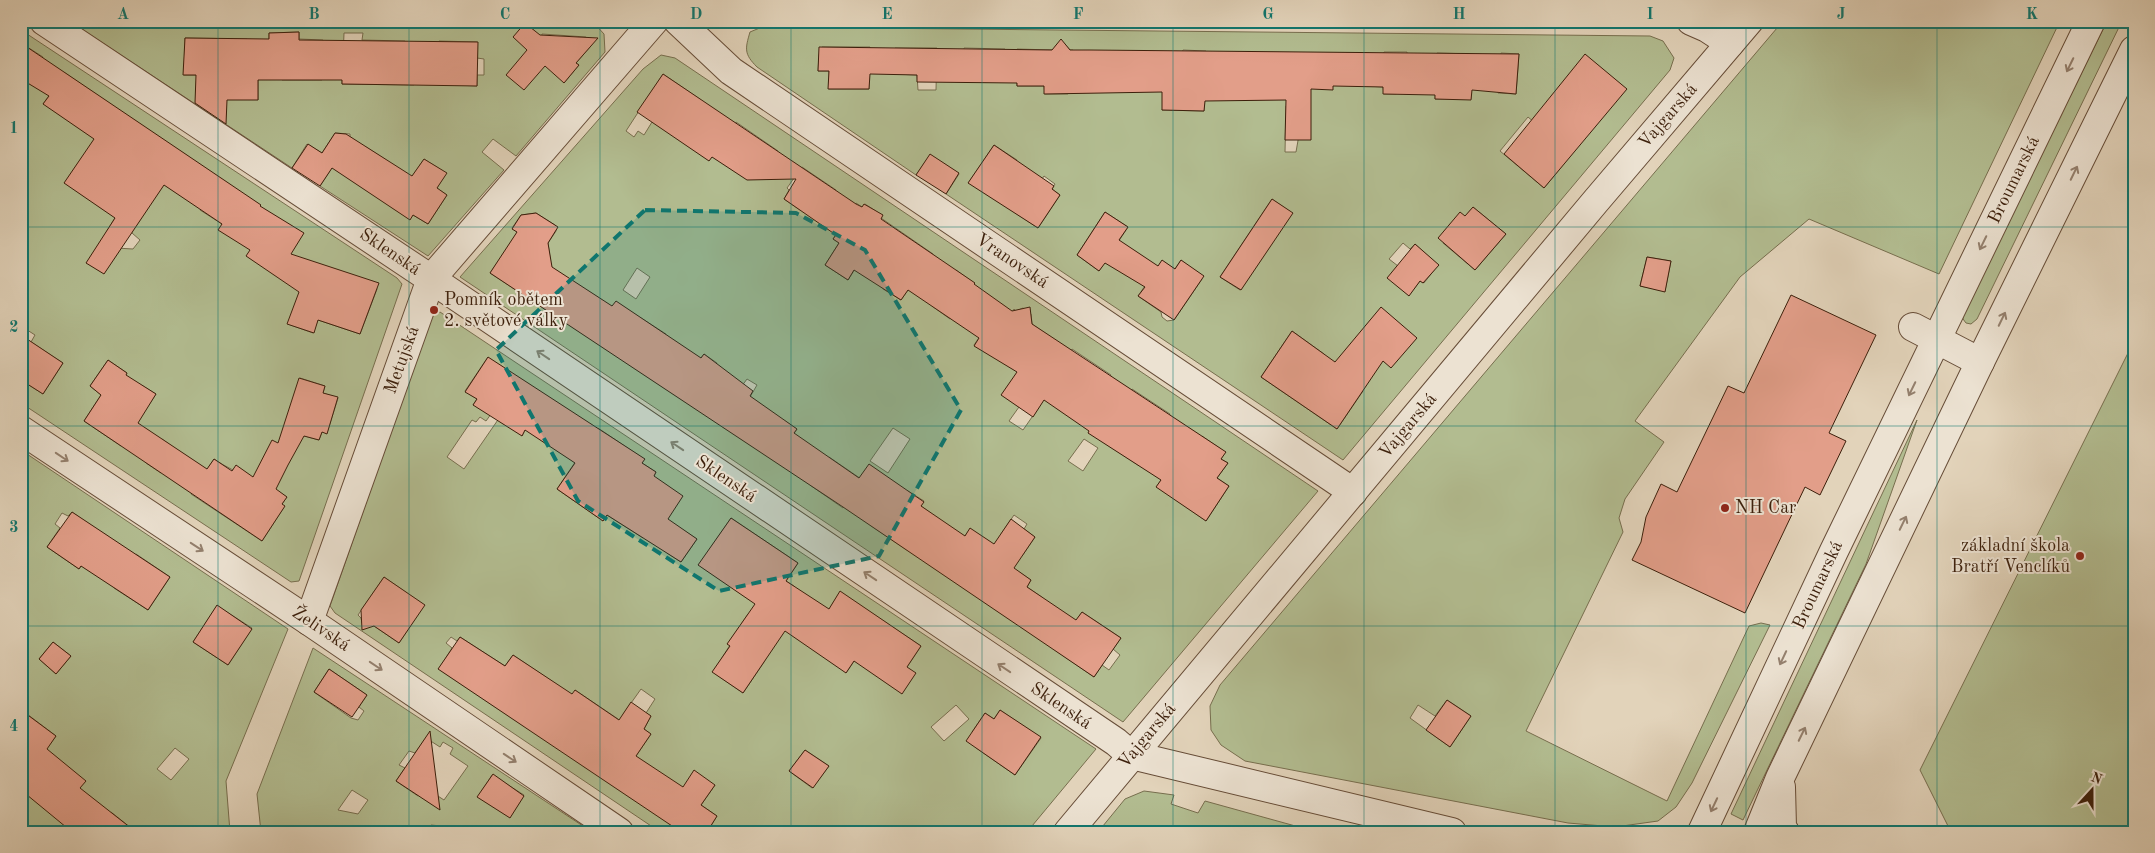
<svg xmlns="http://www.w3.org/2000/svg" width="2155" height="853" viewBox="0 0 2155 853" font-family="'Old Standard TT',serif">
<rect width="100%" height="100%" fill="#e2d3ba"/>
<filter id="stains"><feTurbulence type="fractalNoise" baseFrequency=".004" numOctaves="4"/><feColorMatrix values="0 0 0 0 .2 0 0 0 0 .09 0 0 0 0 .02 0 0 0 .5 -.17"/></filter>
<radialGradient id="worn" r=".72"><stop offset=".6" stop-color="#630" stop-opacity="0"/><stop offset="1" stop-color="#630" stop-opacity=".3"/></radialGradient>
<g fill="#b2bc90" stroke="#776e4e" fill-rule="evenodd">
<path d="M80 21 593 22 604 34 605 52 516 156 493 139 482 152 504 170 428 256 320 186 333 166 386 160 366 147 365 148 350 145V134L335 133 322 153 307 144 292 168 80 28ZM299 32V39L323 40 322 80H282L269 59V33ZM344 33H363L362 40 405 41V46L416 56 414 85 342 84ZM542 34 586 37 590 47 576 63 579 65 564 83 542 41ZM185 38 247 39 258 75V100L234 75H184ZM439 41 477 42V58L484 59V75H477V86L438 84ZM424 159 446 173 437 188 447 195 428 224 413 215 410 219 391 207Z"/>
<path d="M1783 21H2060L1939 274 1809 219 1740 277 1635 421 1664 442 1625 499 1619 518 1623 532 1526 731 1667 801 1749 626 1761 623 1770 625 1692 783 1676 807 1658 821 1615 827 1568 823 1245 761 1221 745 1211 730 1210 706 1220 685ZM1647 257 1671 261 1665 291 1640 286ZM1447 700 1471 716 1450 747 1410 718 1418 705 1435 716Z"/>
<path d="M2107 21H2122L1977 319 1971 324 1966 323 1963 319V314Z"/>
<path d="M762 27 1650 36 1663 41 1674 58 1670 70 1343 460 946 194 959 174 930 155 916 175 757 67C744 54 745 49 750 32ZM1057 44H1065L1070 50H1073L1072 86 1069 87 1068 94H1045L1044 86H1017V49L1053 50ZM822 47H870L869 89H829V71H818L819 55ZM895 48H937L936 90H918L917 75 894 74ZM964 48 1005 49V76L964 82ZM1183 50 1206 51 1204 111 1162 110ZM1384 52H1407L1406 88 1396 94H1384L1383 87 1367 86ZM1437 53 1473 54 1471 99H1435ZM1501 53 1519 54 1516 94 1498 93ZM1286 106H1304L1296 152H1285ZM1528 117 1556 141 1576 149 1544 188 1500 151ZM994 145 1017 160 1014 165 1040 182 1044 176 1055 184 1052 189 1060 195 1038 228 969 182ZM1272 199 1292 213 1240 290 1220 277ZM1473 207 1506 234 1475 270 1443 243ZM1105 212 1128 227 1099 271 1077 255ZM1403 243 1410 249 1415 244 1438 265 1424 283 1420 281 1409 295 1398 266 1389 259ZM1181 260 1202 279 1174 320 1167 321 1162 317 1161 312 1138 296 1162 261 1175 269ZM1292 331 1324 354 1323 357 1363 391 1337 429 1261 377Z"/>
<path d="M21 30 397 278 402 284 299 581 291 582 21 403V380L43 394 63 363 31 342 35 335 21 326V79L27 82 43 57 21 43ZM65 73 94 93 43 104ZM221 178 237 241 222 224 200 210ZM128 196 132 233 140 240 133 249 116 248 119 240 107 231ZM373 281 377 289 360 334 318 320 313 333 288 324ZM108 360 127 373 124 379 143 386 156 394 121 446 84 421 101 395 90 386ZM300 378 325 386 323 393 338 398 327 433 322 432 319 440 301 435ZM162 439 177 450 161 473 146 463ZM214 459C237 475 264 481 287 497L282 504 284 507 262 541 191 494Z"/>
<path d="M661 55 675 58 1318 491 1123 722 460 277 643 69ZM663 74 701 100 652 122 644 135 638 131 634 137 626 131ZM736 122 778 151 757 179 723 140ZM802 167 836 190 820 212 805 201 800 210 784 199 789 190 787 188ZM856 203 862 207 865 204 882 215 881 218 933 254 901 300 883 289 864 255 848 280 825 265 839 243 833 239ZM536 213 555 225 556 231 548 243 550 258 525 296 490 273 518 233 512 228 521 215ZM637 268 650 277 636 299 623 290ZM956 270 974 283 950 319 932 306ZM564 275 577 330 543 308ZM1023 308 1031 314 1032 324 1055 340 985 352 974 345 989 323 999 330 1014 309 1016 311ZM641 318 666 334 658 345ZM1072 349 1111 375 1086 413 1040 397ZM704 354 717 363 713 369 700 359ZM747 379 757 385 750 397 739 390ZM1132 389 1170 414 1138 465 1098 438ZM1019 407H1039L1023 430 1009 421ZM785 421 797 429 793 435 781 427ZM893 428 910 439 888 473 870 461ZM1202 436 1225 452 1221 459 1228 463 1217 478 1229 486 1206 521 1157 486 1189 438 1197 442ZM1084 439 1098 448 1083 471 1068 461ZM829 457 867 483 854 492 843 508 810 485ZM908 491 924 501 921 506 932 514 907 550 870 525ZM1014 515 1027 524 1024 529 1035 537 1022 556 1014 543 1001 534ZM970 529 967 590 964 537ZM1019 572 1031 580 1027 587 1043 598 1023 628ZM1082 612 1121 638 1113 649 1120 655 1109 670 1102 665 1094 677 1055 650Z"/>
<path d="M440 312 1096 749 1027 832H812L808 829 807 832H707L717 816 701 805 715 785 681 832H660L335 613 330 606 432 314ZM488 357 525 430 522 436 502 414 464 469 447 457 472 420 476 422 480 417 486 421 494 410 473 405 477 399 465 391ZM598 428 644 459 642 463 656 472 654 476 643 538 607 515 603 521 557 489ZM731 518 798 563 786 581 794 586 781 605 767 610 699 565ZM683 530 697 539 681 562 667 553ZM384 577 424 605 399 643 374 626 362 623 361 618 358 615ZM840 592 921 646 907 667 867 642 846 673 826 614ZM748 614 778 633 764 662 743 693 713 672 730 645 728 644ZM451 637 457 641 460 637 505 666 513 655 553 682 524 726 439 669 452 648 446 643ZM641 689 655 699 646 713 651 716 644 729 651 734 636 756 624 713ZM575 690 618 719 585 768ZM956 705 969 719 944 741 931 727ZM1000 710 1041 738 1015 775 975 747 981 738 972 732 985 713 994 719ZM805 750 829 766 812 788 789 771Z"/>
<path d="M2134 341V832H1951L1920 770Z"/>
<path d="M1917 420 1866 564 1743 820 1731 814Z"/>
<path d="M21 450 288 629 226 781 230 832H131V828L111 812C87 838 56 832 23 832L21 830V782L56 736 27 714 21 722V498L26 492 21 488ZM72 512 103 534 79 569 47 547 60 528 55 524 62 513 68 516ZM136 554 170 577 148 610 114 588ZM217 606 252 628 228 665 193 642ZM53 642 71 656 56 674 39 659ZM175 748 189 759 171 780 157 769Z"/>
<path d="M313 648 592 832H442L441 826 431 825 432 832H261L257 794ZM329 669 367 695 359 707 364 711 358 720 351 718 314 692ZM426 738 440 747 443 742 453 748 450 754 468 766 444 800 424 787 418 796 396 781 405 768 399 765 409 751 415 753ZM492 775 524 795 510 817 478 797ZM352 790 368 800 358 814 338 810Z"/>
<path d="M1144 791 1174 795 1171 804 1198 813 1205 801 1317 832H1098L1125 799Z"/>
</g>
<g fill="#e29e89" stroke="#3c1f0b">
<path d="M525 23 540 35 598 38 576 63 579 65 564 83 545 66 524 90 506 75 527 50 513 37Z"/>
<path d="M299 32V40L478 42 477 86 342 84V80H258V100H227L226 124 195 103 196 75H183L185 38 269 39V33Z"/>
<path d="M1061 39 1070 50H1090L1519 54 1516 94 1472 90 1471 100 1435 99V95L1383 94V87L1333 86V90L1311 89V140H1285L1286 100 1205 101 1204 111 1162 110V92L1044 94V86H1017V83L917 82V75L870 74 869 89H828L829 71H818L819 47 1052 50Z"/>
<path d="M21 43 261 205 260 206 304 233 291 254 379 283 360 334 318 320 314 333 287 324 299 292 246 256 250 250 218 230 222 224 164 185 104 274 86 263 115 218 64 183 94 139 43 104 49 96 21 79Z"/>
<path d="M1585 54 1627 89 1544 188 1504 154Z"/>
<path d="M663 74 856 204 862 207 864 204 883 215 881 219 975 283 974 284 1012 311 1030 307 1032 324 1226 452 1221 459 1228 463 1217 478 1229 486 1206 521 1156 487 1161 480 1088 433 1089 431 1044 400 1033 417 1001 395 1017 372 974 346 979 338 908 290 901 300 854 270 848 280 825 265 839 243 833 239 836 235 784 199 796 179 747 180 712 157 709 161 637 112Z"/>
<path d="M335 133 346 134 412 176 424 159 447 173 437 188 447 195 428 224 413 215 410 220 332 168 320 186 292 168 308 144 322 153Z"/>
<path d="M994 145 1054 186 1052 189 1060 195 1038 228 968 183Z"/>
<path d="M930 154 959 173 946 194 916 175Z"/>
<path d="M1272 199 1293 213 1241 290 1220 277Z"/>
<path d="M1473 207 1506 234 1475 270 1438 238 1460 212 1465 216Z"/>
<path d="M1105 212 1128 227 1119 240 1158 266 1162 260 1175 269 1181 260 1204 276 1174 320 1138 296 1145 287 1105 263 1099 271 1077 255Z"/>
<path d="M536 213 558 227 548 243 552 267 612 306 616 301 701 358 704 354 753 391 750 396 797 429 794 433 859 478 869 464 924 502 921 506 965 536 970 528 994 544 1011 519 1035 537 1014 568 1031 580 1027 587 1076 620 1082 612 1121 638 1094 677 843 507 490 273 517 232 512 229 521 215Z"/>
<path d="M1415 244 1439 265 1423 283 1420 281 1409 296 1387 278Z"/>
<path d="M1647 257 1671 261 1665 292 1640 286Z"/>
<path d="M1791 295 1876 335 1829 433 1846 441 1820 495 1805 487 1745 613 1632 560 1641 542 1646 517 1661 484 1677 492 1728 386 1744 393Z"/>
<path d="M1381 307 1417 338 1391 368 1383 361 1337 429 1261 377 1292 331 1335 362Z"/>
<path d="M21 335 63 363 43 394 21 380Z"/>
<path d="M488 357 645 459 642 463 656 472 654 476 683 496 668 519 697 539 681 562 607 515 603 521 557 489 575 463 525 430 522 436 473 405 477 399 465 392Z"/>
<path d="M108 360 127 373 126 375 156 394 138 423 207 469 214 459 232 471 236 465 253 477 272 440 278 443 299 378 325 386 323 393 338 397 327 434 322 432 319 440 304 436 288 465 276 489 287 497 282 504 285 506 262 541 84 421 101 395 90 386Z"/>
<path d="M72 512 170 577 148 610 81 566 79 569 47 547Z"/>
<path d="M731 518 798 563 786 581 829 609 840 591 921 646 907 667 916 673 902 694 854 661 846 673 785 631 743 693 712 672 730 646 727 644 755 604 698 565Z"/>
<path d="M384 577 425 605 399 643 374 626 362 630 361 610Z"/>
<path d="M217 605 252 629 228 665 193 642Z"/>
<path d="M460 637 505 666 513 655 572 694 575 690 619 720 631 702 651 716 644 729 651 734 636 756 683 787 694 770 715 785 701 805 717 816 707 832H681L438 669Z"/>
<path d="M53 642 71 656 56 674 39 659Z"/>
<path d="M329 669 367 695 352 717 314 692Z"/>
<path d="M1447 700 1471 716 1450 747 1426 730Z"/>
<path d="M21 710 56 736 47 749 86 781 80 788 136 832H72L21 790Z"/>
<path d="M1000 710 1041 737 1015 775 966 741 985 713 994 719Z"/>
<path d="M430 731 440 810 396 781Z"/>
<path d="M805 750 829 766 813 788 789 771Z"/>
<path d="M493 774 524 796 510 818 477 797Z"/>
</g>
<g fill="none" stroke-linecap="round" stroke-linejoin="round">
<defs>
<g id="minor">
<path d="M44 21 431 279 1116 742 1131 755 1452 832"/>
<path d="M678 21 731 71 1353 492"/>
<path d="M1691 21 1707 28 1730 43"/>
<path d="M1913 327 1980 362"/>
<path d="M21 430 309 621 619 832"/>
<path d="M309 621 431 279 654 21"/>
<path d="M1781 787 1782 827 1785 832"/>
<path d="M1068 832 1595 202 1749 21"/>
<path d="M1702 832 1834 551 2091 21"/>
<path d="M1758 832 1780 778 1980 362 2134 50"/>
</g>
</defs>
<use href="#minor" stroke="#664c37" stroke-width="30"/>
<use href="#minor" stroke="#ece2d2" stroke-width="28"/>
</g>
<defs><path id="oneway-shaft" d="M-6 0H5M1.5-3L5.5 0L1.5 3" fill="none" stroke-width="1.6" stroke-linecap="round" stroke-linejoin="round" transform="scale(1.25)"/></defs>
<g stroke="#94806e">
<use href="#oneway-shaft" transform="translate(2070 65) rotate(116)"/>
<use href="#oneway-shaft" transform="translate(2074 173) rotate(-64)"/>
<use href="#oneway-shaft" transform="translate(1983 243) rotate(116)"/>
<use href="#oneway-shaft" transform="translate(2002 319) rotate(-64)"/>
<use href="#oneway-shaft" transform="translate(543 355) rotate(-146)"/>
<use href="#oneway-shaft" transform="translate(1912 389) rotate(116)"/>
<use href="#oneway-shaft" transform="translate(677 446) rotate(-146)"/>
<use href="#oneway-shaft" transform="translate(62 457) rotate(34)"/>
<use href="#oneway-shaft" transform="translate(1903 523) rotate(-64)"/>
<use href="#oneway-shaft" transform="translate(197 547) rotate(33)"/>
<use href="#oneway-shaft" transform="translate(870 576) rotate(-146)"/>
<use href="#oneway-shaft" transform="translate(1783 658) rotate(115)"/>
<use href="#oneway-shaft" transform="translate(376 666) rotate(34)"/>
<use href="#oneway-shaft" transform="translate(1004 668) rotate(-146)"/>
<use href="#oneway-shaft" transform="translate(1802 734) rotate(-64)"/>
<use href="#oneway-shaft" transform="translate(510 758) rotate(34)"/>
<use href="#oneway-shaft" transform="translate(1714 805) rotate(115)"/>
</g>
<path fill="#0f766e" fill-opacity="0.2" stroke="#0f766e" stroke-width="4" stroke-dasharray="10 6" stroke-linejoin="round" d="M645 210 796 213 865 250 961 410 879 556 719 591 578 501 496 350Z"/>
<path fill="none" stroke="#0f766e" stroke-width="1" stroke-opacity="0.55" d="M218 21V832M409 21V832M600 21V832M791 21V832M982 21V832M1173 21V832M1364 21V832M1555 21V832M1746 21V832M1937 21V832M21 227H2134M21 426H2134M21 626H2134"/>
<g fill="#8f2418" stroke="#ece2d2" stroke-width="2">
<circle cx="434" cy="310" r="5"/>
<circle cx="1725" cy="508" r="5"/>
<circle cx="2080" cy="556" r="5"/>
</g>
<g text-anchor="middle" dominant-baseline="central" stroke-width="4" stroke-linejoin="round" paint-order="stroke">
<g font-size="18" fill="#3c1f0b" stroke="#ece2d2">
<text transform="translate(1668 116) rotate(-49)">Vajgarská</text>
<text transform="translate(2014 180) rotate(-64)">Broumarská</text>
<text transform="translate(390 252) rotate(34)">Sklenská</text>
<text transform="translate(1012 261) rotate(34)">Vranovská</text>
<text transform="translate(402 360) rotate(-70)">Metujská</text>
<text transform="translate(1408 426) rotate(-50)">Vajgarská</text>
<text transform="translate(726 479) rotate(34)">Sklenská</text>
<text transform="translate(1818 585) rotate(-65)">Broumarská</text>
<text transform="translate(321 629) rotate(34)">Želivská</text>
<text transform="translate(1061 706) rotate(34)">Sklenská</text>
<text transform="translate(1147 736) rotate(-50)">Vajgarská</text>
</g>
<g font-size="18" fill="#3c1f0b" stroke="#ece2d2" text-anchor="start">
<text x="444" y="300">Pomník obětem<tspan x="444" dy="21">2. světové války</tspan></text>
<text x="1735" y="508">NH Car</text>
<text x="2070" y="546" text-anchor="end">základní škola<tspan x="2070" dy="21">Bratří Venclíků</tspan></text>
</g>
</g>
<rect width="2155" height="853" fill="none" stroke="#e2d3ba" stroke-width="55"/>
<g transform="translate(2092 790) rotate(21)" stroke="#ece2d2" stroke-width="4" paint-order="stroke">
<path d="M0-4L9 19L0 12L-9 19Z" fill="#3c1f0b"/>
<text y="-8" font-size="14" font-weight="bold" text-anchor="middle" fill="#3c1f0b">N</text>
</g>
<rect x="28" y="28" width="2100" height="798" fill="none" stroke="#0f766e" stroke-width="2"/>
<g font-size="16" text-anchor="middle" font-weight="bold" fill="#0f766e">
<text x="123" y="19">A</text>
<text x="314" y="19">B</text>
<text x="505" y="19">C</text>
<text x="696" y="19">D</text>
<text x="887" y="19">E</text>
<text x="1078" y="19">F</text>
<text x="1268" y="19">G</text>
<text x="1459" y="19">H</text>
<text x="1650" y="19">I</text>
<text x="1841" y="19">J</text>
<text x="2032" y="19">K</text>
<text x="14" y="133">1</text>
<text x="14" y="332">2</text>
<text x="14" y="532">3</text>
<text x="14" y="731">4</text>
</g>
<rect width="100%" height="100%" filter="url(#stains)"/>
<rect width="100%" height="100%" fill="url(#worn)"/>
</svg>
